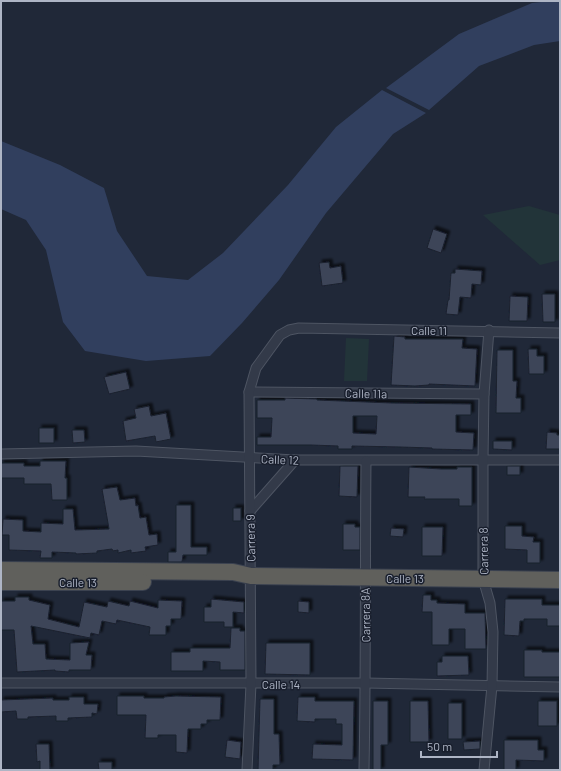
<svg xmlns="http://www.w3.org/2000/svg" width="561" height="771" viewBox="0 0 561 771" font-family="Barlow,sans-serif">
<defs>
<filter id="shadow"><feDropShadow dx="3" dy="-3" stdDeviation="1" flood-color="#0009"/></filter>
</defs>
<rect width="100%" height="100%" fill="#202838"/>
<g fill="#223439">
<path d="M529 206 560 215V260L540 265 483 215Z"/>
<path d="M346 338 369 339 367 381H344Z"/>
</g>
<g fill="#313f5e">
<path d="M550 1H560V41L534 45 479 66 429 110 386 88 459 34 532 3Z"/>
<path d="M382 90 426 113 393 134 326 213 279 280 242 323 210 356 146 361 85 351 63 322 46 250 26 220 1 209V141L60 165 104 188 117 231 147 276 188 280 223 253 288 185 336 127Z"/>
</g>
<g fill="#3c4558" stroke="#1b212f" fill-rule="evenodd" filter="url(#shadow)">
<path d="M433 229 447 234 441 253 427 248Z"/>
<path d="M329 262 330 268 341 266 343 283 322 286 319 263Z"/>
<path d="M455 269 482 271 481 285 472 284 471 298 460 297 458 315 446 314 448 300H449L451 273H455Z"/>
<path d="M542 294H555V322H543Z"/>
<path d="M510 296 528 297 527 321H509Z"/>
<path d="M394 336 405 337V339H463L462 348 477 349 475 386 429 384V385L415 386 391 385Z"/>
<path d="M528 349H537V356H544V374H529Z"/>
<path d="M497 350H513V381H517L516 398H521V413H496Z"/>
<path d="M126 372 130 389 109 394 104 377Z"/>
<path d="M285 398 317 399V400L392 403 471 404V415H456V432L474 433 473 450 432 449V448L400 447 352 446V449H338V446L311 445H257V437H271L272 418H257V400H285ZM353 416H377L376 434 353 433Z"/>
<path d="M149 406 151 416 166 413 171 439 156 442 155 436 126 441 123 421 136 418 134 409Z"/>
<rect x="39" y="428" width="15" height="15"/>
<path d="M72 430H84L85 442 73 443Z"/>
<path d="M547 432 557 433V435H560V449H546Z"/>
<path d="M493 441H512V450L493 449Z"/>
<path d="M40 461H66L65 478H67V500H52L51 484H24V478H1V463H24V466H40Z"/>
<path d="M340 466H358L357 497 339 496Z"/>
<rect x="507" y="466" width="13" height="9"/>
<path d="M409 467 441 469H457V467H472V506H459V499H424L425 497H408Z"/>
<path d="M117 487 120 500 135 498 136 506 138 505 140 518 146 517 149 535 157 534 158 545 145 547 146 551 131 553V550L118 553V550L113 551 112 549 97 551V553L76 554V553L52 552V558H40L41 551 9 550V535H2L3 519 23 520V531L41 532V523L63 524V509H73L75 530 109 529 102 489Z"/>
<path d="M176 505H191V547H207V555H183L182 562H168V552H176Z"/>
<rect x="233" y="508" width="8" height="13"/>
<path d="M343 524H355V527H360V550H343Z"/>
<path d="M505 526H522V536L534 537 533 542H540V563H527V550L505 549Z"/>
<path d="M422 527H443L442 556H422Z"/>
<path d="M391 528 404 529 403 537 390 536Z"/>
<path d="M423 595H431V600H437V603L465 604V613H485L486 649H465V629H449V645H432V612H422Z"/>
<path d="M15 597H29V600L50 605 48 619 79 627 84 602 107 607 108 601 129 606 130 601 158 608V600L182 601 181 619H171V626H166V635H149L150 627 117 620 116 624 102 621 99 635 91 633 90 638 31 626 33 644H45L46 659 70 660V643L89 642 86 655H92L91 670H69V672L55 671V670L17 672 14 630H1V601H15Z"/>
<path d="M211 599 244 602V613L233 612V627H224V622H204V607H211Z"/>
<path d="M505 599H542V605H560V626H547V619H524V621H520L519 636 504 635Z"/>
<path d="M298 601 309 602V613L298 612Z"/>
<path d="M231 628H240V631H245V670H220V662L203 661V671H171V652H190V648H230Z"/>
<path d="M266 643H310V675L265 674Z"/>
<path d="M524 650H542V652H560V677H524Z"/>
<path d="M442 656H468L469 675 437 676V662H442Z"/>
<path d="M117 696H144V698H164V697L176 696 221 697 220 720H207V724H201V729H188L187 753 176 752V735H158V738H145L146 715H117Z"/>
<path d="M69 697H84V704H98L97 714 92 713V717L68 718V721H56V716L28 717V719H17L16 711 1 712V700L53 698V700H69Z"/>
<path d="M298 697H315V701H354L353 760 312 759 313 744 342 745V724H336V719H315V722L297 721Z"/>
<path d="M260 699H274V734H279L280 765H273V770H258Z"/>
<path d="M373 701H388V745H381V770H373Z"/>
<path d="M410 701H428L429 742H410Z"/>
<rect x="538" y="701" width="19" height="25"/>
<rect x="448" y="703" width="14" height="36"/>
<path d="M227 740 241 742 240 759 225 757Z"/>
<path d="M504 740H538V750H544V761L516 760V770H504Z"/>
<path d="M480 741V749L464 750 463 742Z"/>
<path d="M36 744H49L50 770H40V761L37 762Z"/>
<path d="M98 762H112V770H99Z"/>
</g>
<g fill="none" stroke-linecap="round" stroke-linejoin="round">
<defs>
<g id="minor">
<path d="M249 392 484 394"/>
<path d="M1 454 136 451 295 460H560"/>
<path d="M250 511 295 460"/>
<path d="M1 683H366L560 687"/>
<path d="M247 770 251 684 249 392 256 368 280 335 289 330 299 328 560 333"/>
<path d="M364 770C366 667 365 564 366 461"/>
<path d="M484 770 492 686 493 632 490 603 483 579V459L484 394 489 330"/>
</g>
<g id="trunk">
<path d="M1 570 233 572 251 576 560 580"/>
<path d="M1 582H143"/>
</g>
</defs>
<use href="#minor" stroke="#4e5563" stroke-width="11"/>
<use href="#trunk" stroke="#3b4250" stroke-width="18"/>
<use href="#minor" stroke="#333a49" stroke-width="9"/>
<use href="#trunk" stroke="#60605c" stroke-width="16"/>
</g>
<g text-anchor="middle" dominant-baseline="central" stroke-width="3" stroke-linejoin="round" paint-order="stroke">
<g font-size="12" fill="#aeb5c5" stroke="#191f2d">
<text x="429" y="330">Calle 11</text>
<text transform="translate(366 393) rotate(1)">Calle 11a</text>
<text transform="translate(280 459) rotate(2)">Calle 12</text>
<text transform="translate(250 538) rotate(-91)">Carrera 9</text>
<text transform="translate(483 551) rotate(-91)">Carrera 8</text>
<text x="405" y="578">Calle 13</text>
<text x="78" y="582">Calle 13</text>
<text transform="translate(365 615) rotate(-91)">Carrera 8A</text>
<text x="281" y="684">Calle 14</text>
</g>
</g>
<rect width="561" height="771" fill="none" stroke="#aeb5c5" stroke-width="4"/>
<path d="M421 751v6h76v-6" fill="none" stroke="#aeb5c5" stroke-width="2"/>
<text x="427" y="751" font-size="12" fill="#aeb5c5" stroke="#191f2d" stroke-width="3" paint-order="stroke">50 m</text>
</svg>
